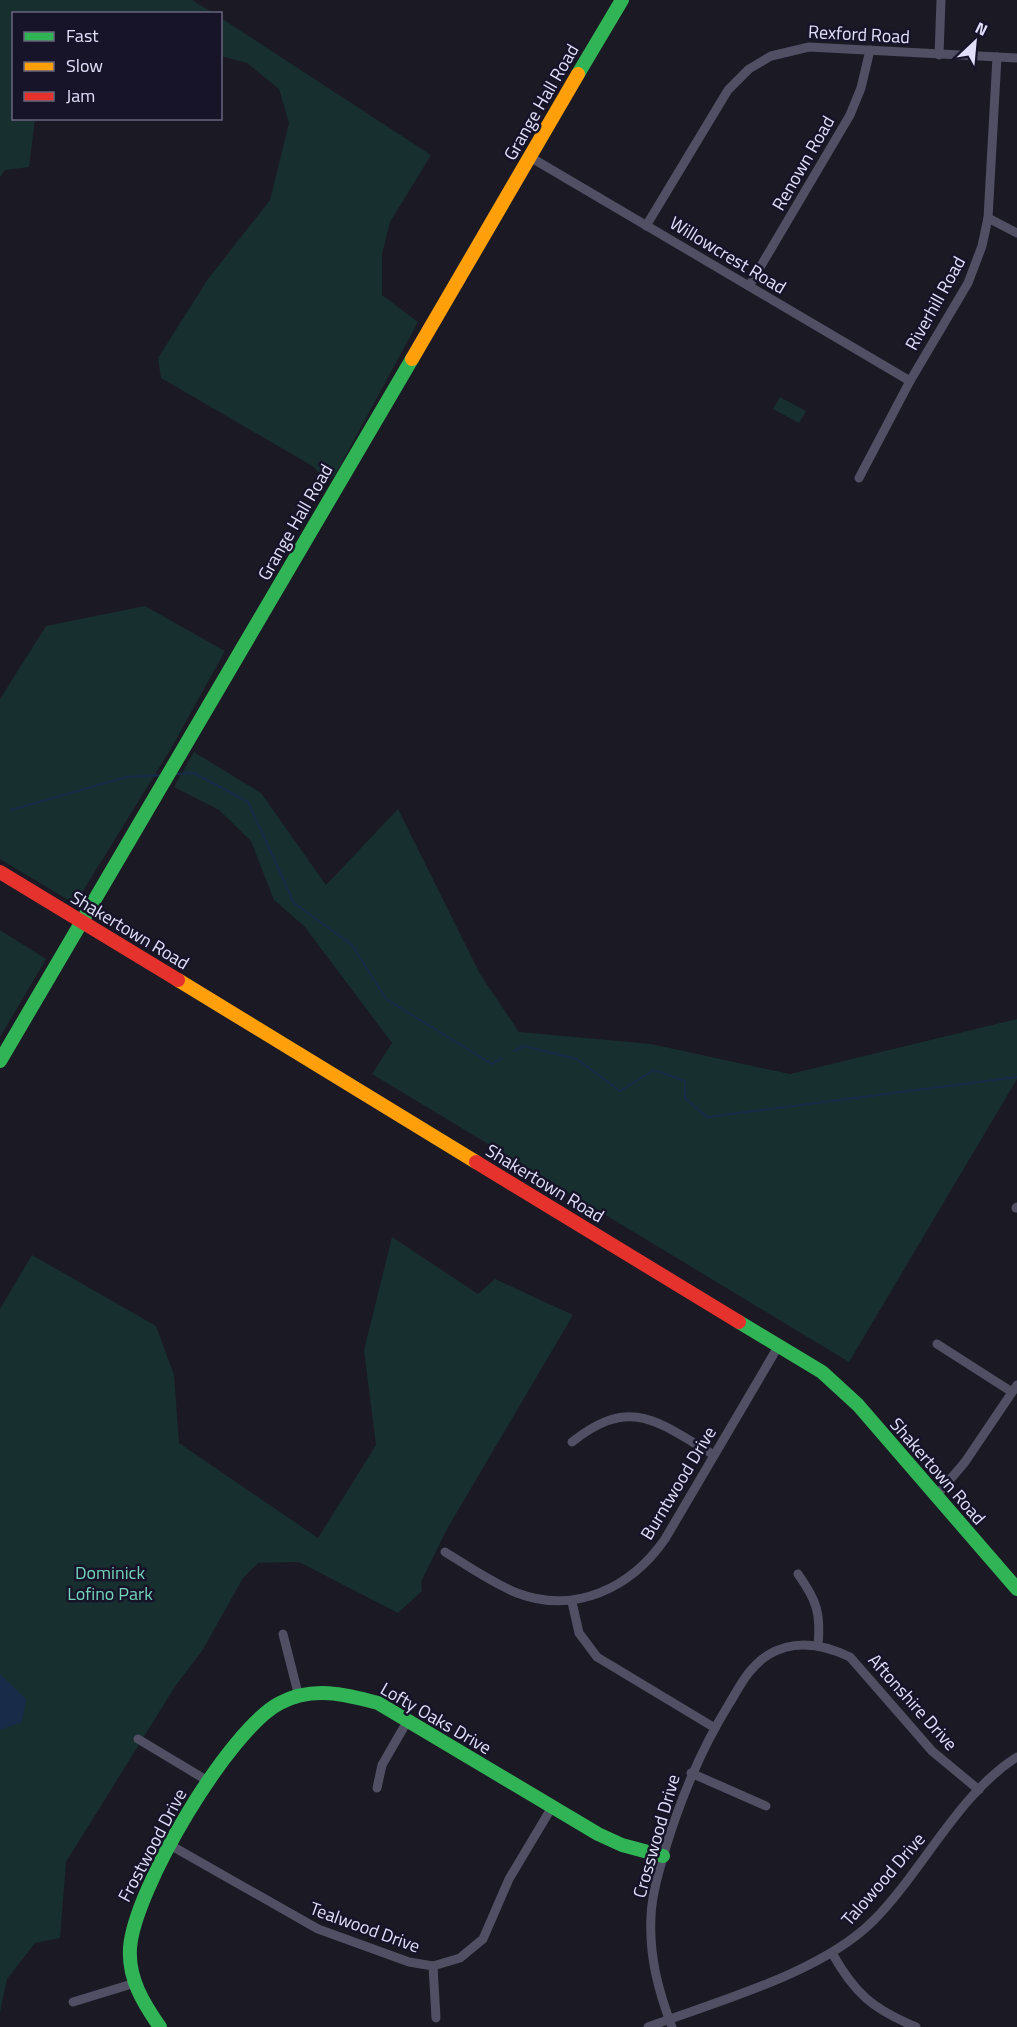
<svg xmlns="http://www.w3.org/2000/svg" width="1017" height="2027" viewBox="0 0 1017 2027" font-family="'Titillium Web',sans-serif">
<rect width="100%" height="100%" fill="#1a1924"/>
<g fill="#182f2f">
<path d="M0 0H192L213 13 14 14V118L35 119 29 167 5 170 0 177Z"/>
<path d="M221 18 431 155 390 222 382 254V295L418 322 335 475 325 482 314 467 161 378 158 358 208 279 270 200 289 123 279 89 247 63 221 56Z"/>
<path d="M780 397 806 411 799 423 773 409Z"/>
<path d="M145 606 225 651 170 750 75 904 0 859V699L46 626Z"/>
<path d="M194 752 261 793 326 885 398 809 480 974 519 1032 651 1044 790 1074 1017 1019V1079L849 1362 372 1074 392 1043 304 926 274 900 251 841 219 810 174 787Z"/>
<path d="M0 930 46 959 0 1037Z"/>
<path d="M392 1237 478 1294 495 1279 573 1315 447 1529 421 1582 422 1591 398 1613 299 1562 258 1563 243 1578 202 1651 176 1685 66 1862 60 1938 35 1943 7 1979 0 2012V1309L32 1255 156 1326 174 1375 179 1443 318 1538 376 1445 364 1350Z"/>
</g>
<path fill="#182c4a" d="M0 1674 26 1699 22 1722 0 1730Z"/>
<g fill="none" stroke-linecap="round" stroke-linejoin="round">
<g stroke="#182c4a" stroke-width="2">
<path d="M174 774 194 773 248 802 294 903 352 945 386 999 492 1064 502 1058"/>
<path d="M11 810 126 777 163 775"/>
<path d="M514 1051 524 1046 577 1059 620 1091 654 1070 685 1081V1098L707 1117 1017 1077"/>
</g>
<g stroke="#504f63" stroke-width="9">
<path d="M939 55 941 0"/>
<path d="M530 157 910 381"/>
<path d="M988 218 1017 233"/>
<path d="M646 226 728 90 749 69 771 56 809 47 1017 58"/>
<path d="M749 286 850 115 861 88 870 50"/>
<path d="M859 478 910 381 968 283 982 246 988 218 997 57"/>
<path d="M1016 1208 1017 1207"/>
<path d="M937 1344 1012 1392"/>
<path d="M572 1442C631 1395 658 1422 714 1455"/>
<path d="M936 1496 965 1462 1017 1385"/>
<path d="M445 1552C468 1566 492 1583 517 1593 575 1615 631 1588 665 1539L779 1345"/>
<path d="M798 1574C817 1601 821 1613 818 1646"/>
<path d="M572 1602 579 1633 597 1657 715 1728"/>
<path d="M283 1634 299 1697"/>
<path d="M138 1739 208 1781"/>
<path d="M691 1773 766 1806"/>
<path d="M377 1788 382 1765 408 1720"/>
<path d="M170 1845 318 1929 409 1962 433 1966 460 1958 483 1939 509 1879 552 1807"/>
<path d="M832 1953C855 1994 873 2009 916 2027"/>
<path d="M433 1966 436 2018"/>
<path d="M73 2002 135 1983"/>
<path d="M648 2027C718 2001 821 1973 873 1921 922 1872 959 1793 1017 1757"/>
<path d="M672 2027C658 1990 649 1956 651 1916 652 1894 659 1871 665 1850 681 1797 700 1751 729 1704 740 1686 749 1667 768 1655 794 1639 823 1644 850 1657L932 1751 979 1790"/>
</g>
<g stroke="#30b455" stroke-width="14">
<path d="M578 74 622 0"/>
<path d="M0 1061 412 359"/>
<path d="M739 1322 822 1372 858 1405 1017 1589"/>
<path d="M160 2027C143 2003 128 1978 130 1948 134 1890 229 1729 280 1703 312 1686 345 1694 378 1703L598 1834 622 1845 663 1856"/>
</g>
<g stroke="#ff9f0a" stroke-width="14">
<path d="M412 359 578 74"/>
<path d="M178 980 476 1162"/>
</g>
<g stroke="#e5322d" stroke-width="14">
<path d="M0 872 178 980"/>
<path d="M476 1162 739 1322"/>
</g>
</g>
<g text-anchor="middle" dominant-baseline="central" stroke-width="5" stroke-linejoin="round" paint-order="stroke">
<g font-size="18" fill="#e2dffb" stroke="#171429">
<text transform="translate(859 34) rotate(3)">Rexford Road</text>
<text transform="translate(541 102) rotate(-60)">Grange Hall Road</text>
<text transform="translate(803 163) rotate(-60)">Renown Road</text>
<text transform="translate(728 255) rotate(31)">Willowcrest Road</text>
<text transform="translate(935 303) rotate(-61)">Riverhill Road</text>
<text transform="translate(295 522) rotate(-60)">Grange Hall Road</text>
<text transform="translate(130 930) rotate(31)">Shakertown Road</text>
<text transform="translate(545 1183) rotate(31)">Shakertown Road</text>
<text transform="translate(938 1471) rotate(49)">Shakertown Road</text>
<text transform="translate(678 1483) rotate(-59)">Burntwood Drive</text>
<text transform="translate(913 1702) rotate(48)">Aftonshire Drive</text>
<text transform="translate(436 1718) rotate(30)">Lofty Oaks Drive</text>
<text transform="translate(656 1836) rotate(-74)">Crosswood Drive</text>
<text transform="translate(152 1845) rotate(-62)">Frostwood Drive</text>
<text transform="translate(883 1879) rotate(-49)">Talowood Drive</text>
<text transform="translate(365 1927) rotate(20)">Tealwood Drive</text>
</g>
<g font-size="18" fill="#72d5ba" stroke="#171429">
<text x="110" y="1572">Dominick<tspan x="110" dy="21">Lofino Park</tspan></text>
</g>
</g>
<rect x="12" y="12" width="210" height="108" fill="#171429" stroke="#68657d" stroke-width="1.5"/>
<rect x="24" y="32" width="30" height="9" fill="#30b455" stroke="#68657d" stroke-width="1.5"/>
<text x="66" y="42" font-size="18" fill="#e2dffb">Fast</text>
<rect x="24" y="62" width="30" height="9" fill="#ff9f0a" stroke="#68657d" stroke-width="1.5"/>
<text x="66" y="72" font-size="18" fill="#e2dffb">Slow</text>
<rect x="24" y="92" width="30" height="9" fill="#e5322d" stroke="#68657d" stroke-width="1.5"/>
<text x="66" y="102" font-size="18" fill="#e2dffb">Jam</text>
<g transform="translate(975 42) rotate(26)" stroke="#171429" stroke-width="4.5" paint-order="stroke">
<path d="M0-4.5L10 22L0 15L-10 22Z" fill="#e2dffb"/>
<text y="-9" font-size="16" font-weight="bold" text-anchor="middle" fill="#e2dffb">N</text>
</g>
</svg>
